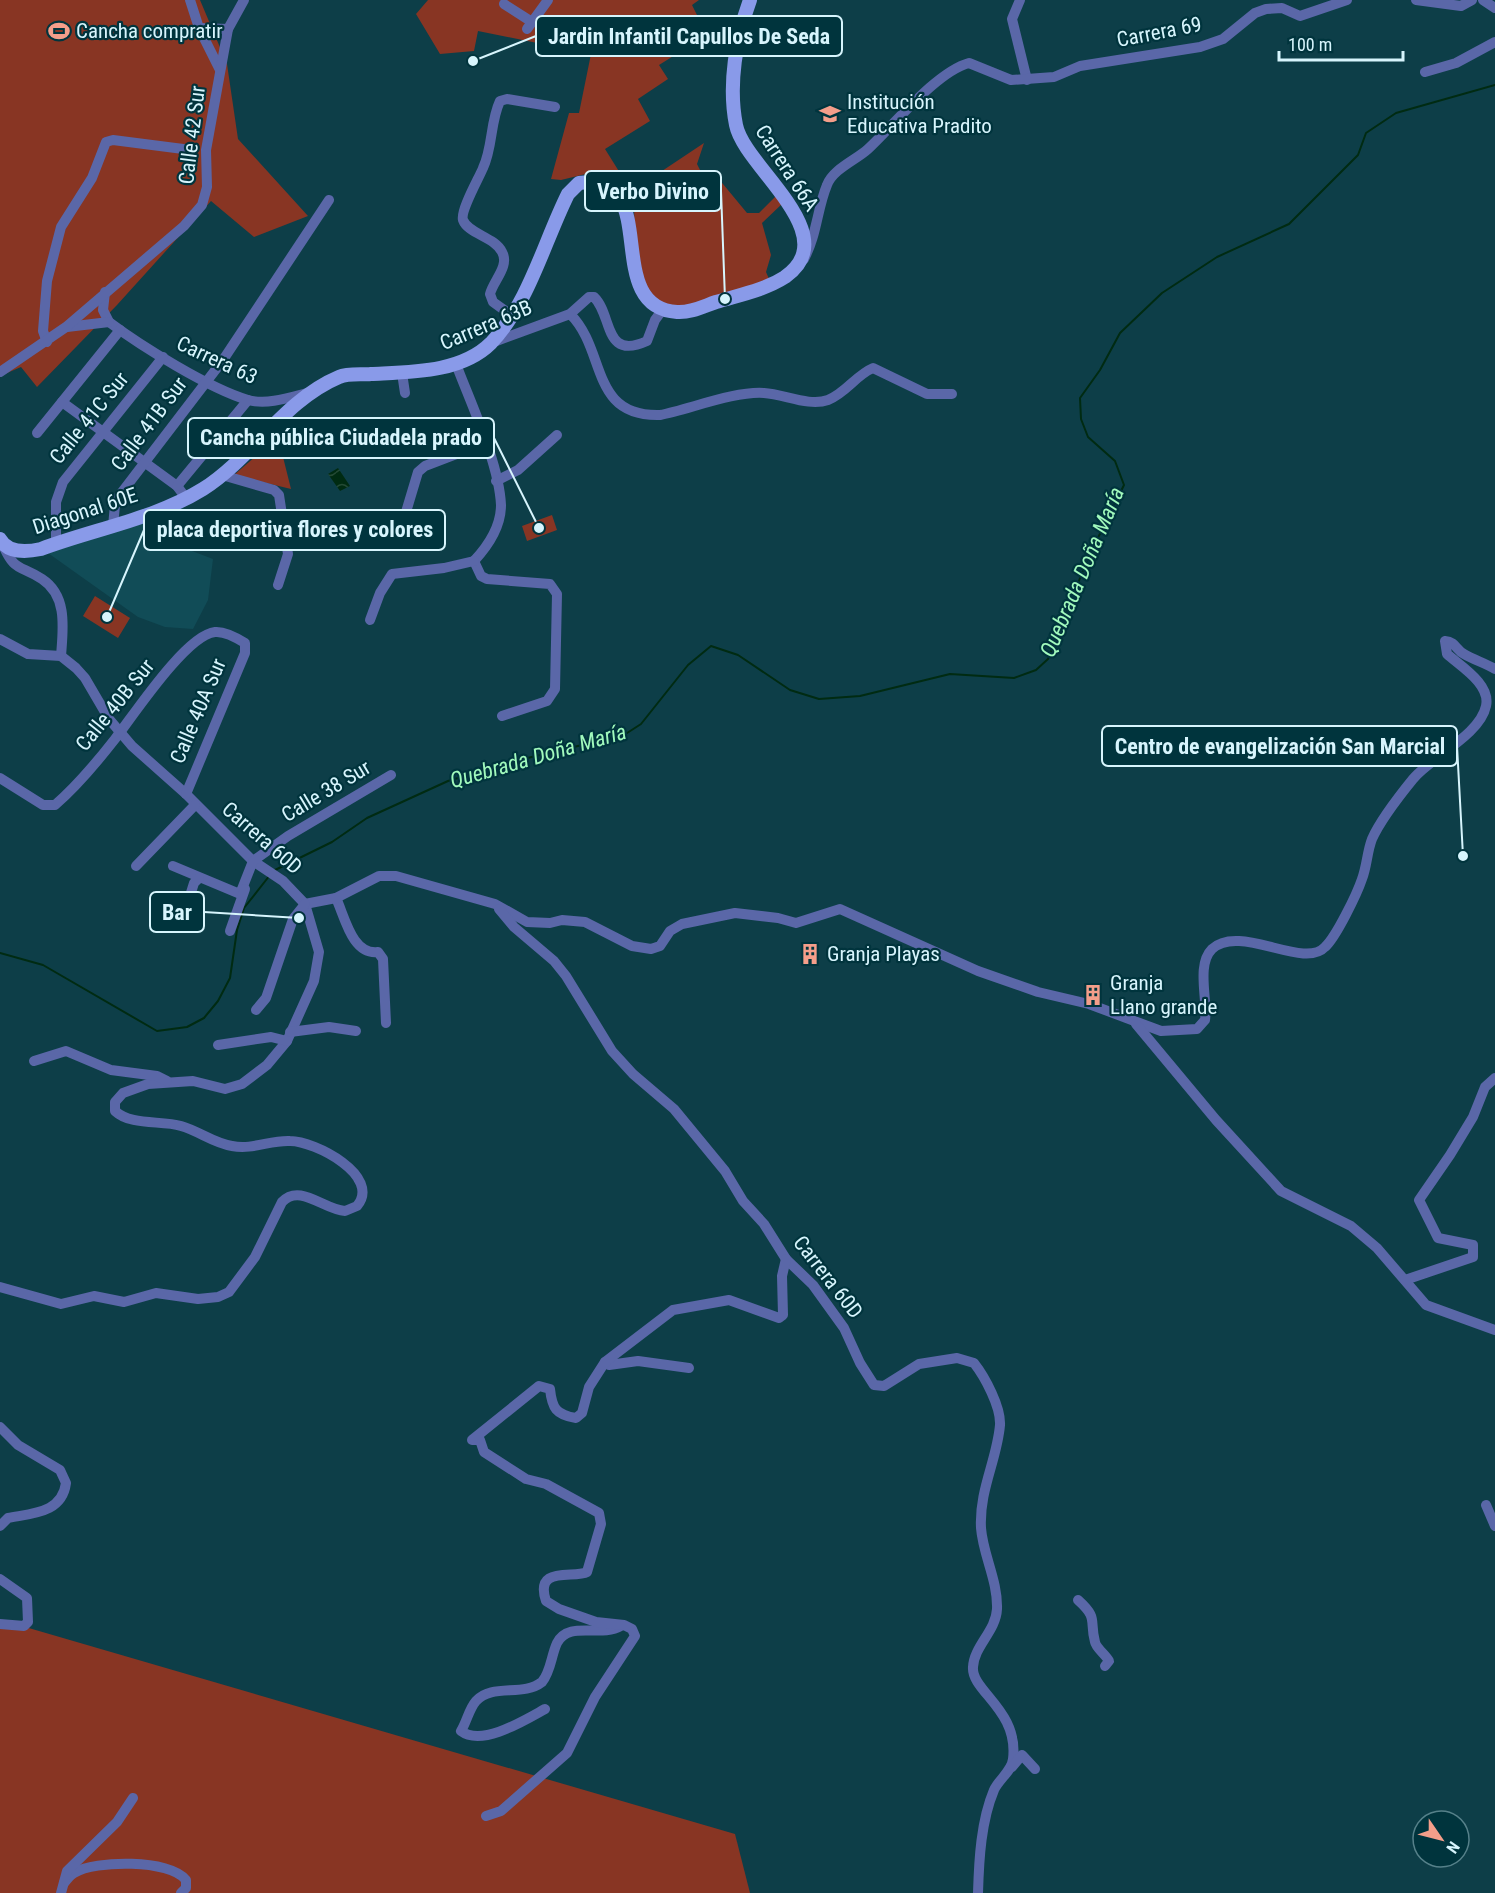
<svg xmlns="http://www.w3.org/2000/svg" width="1495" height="1893" viewBox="0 0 1495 1893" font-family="'Roboto Condensed',sans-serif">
<defs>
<pattern id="water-waves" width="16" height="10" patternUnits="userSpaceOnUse" patternTransform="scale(1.5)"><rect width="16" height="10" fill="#002b12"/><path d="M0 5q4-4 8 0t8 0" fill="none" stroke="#244a35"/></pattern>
</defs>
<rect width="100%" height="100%" fill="#0d3e48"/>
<path fill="#114c57" d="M183 507 192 551 213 559 208 600 193 629 165 627 138 617 48 553Z"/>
<g fill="#883523">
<path d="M0 0H200L227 64 238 139 308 216 254 237 211 201 117 305 37 387 21 367 0 376Z"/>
<path d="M428 0H699L692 5 698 17 666 43 675 55 659 65 668 79 638 99 650 121 605 149 625 181 598 171 561 180 551 179 569 113H579L591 54 478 31 474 51 440 54 416 14Z"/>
<path d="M704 143 697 164 708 186 718 178 747 213H759L777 195 783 203 762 223 771 255 766 272 770 281C750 287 695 308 677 307 628 305 634 222 635 189Z"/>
<path d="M278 437 291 489 234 475Z"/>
<path d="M552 515 557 530 527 541 522 526Z"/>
<path d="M95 596 130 618 118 638 83 616Z"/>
<path d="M0 1622 15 1624 735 1834 750 1893H0Z"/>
</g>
<path fill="url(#water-waves)" d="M338 468 350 486 340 491 328 474Z"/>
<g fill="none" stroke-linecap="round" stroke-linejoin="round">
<g stroke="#002b12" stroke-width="2">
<path d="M273 871 332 842 367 818 448 781 515 761 624 735 641 724 688 665 711 646 738 655 790 690 819 699 860 696 950 674 1014 678 1036 670 1048 659 1088 558 1124 485 1115 461 1088 437 1081 419 1080 398 1100 370 1120 333 1162 293 1217 257 1289 224 1358 155 1366 133 1396 113 1495 85"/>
<path d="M0 953 43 965 157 1031 187 1027 204 1018 218 1001 230 978 237 930 244 908 270 875"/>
</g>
<g stroke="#5a67a8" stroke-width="10">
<path d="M190 0 199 28 220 70"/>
<path d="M1020 0 1012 19 1027 80"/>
<path d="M1416 0 1461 6 1472 0"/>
<path d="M1483 0 1495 8"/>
<path d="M504 4 532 22"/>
<path d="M199 28 228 29"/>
<path d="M527 29 548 0"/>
<path d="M1425 72 1456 63 1495 42"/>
<path d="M804 259C817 235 817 209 827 185 833 169 856 160 868 149 894 125 936 72 969 63L1011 80 1054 77 1080 66 1200 47 1223 39 1255 13 1266 9 1282 8 1300 16 1347 0"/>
<path d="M105 292 103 310 109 322C141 346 210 389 248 400 267 405 288 398 307 393"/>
<path d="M570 314C607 350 589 417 660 415 690 409 735 391 764 393 784 394 809 407 828 400 846 393 856 375 873 368L927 394H952"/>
<path d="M511 315 493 302 490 294C493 281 510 266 502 252 495 237 468 234 463 220 460 211 479 178 483 168 493 147 490 122 500 101L507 99 555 107"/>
<path d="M67 327 109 322"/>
<path d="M47 342 43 331 47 281 61 227 92 178 106 142 113 140 191 150"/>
<path d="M491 343 570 314 589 297H594C613 315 603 361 647 341L655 320 663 309"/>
<path d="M456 364C471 404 499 463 501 505 501 527 488 546 474 561"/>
<path d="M0 372 66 327 184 226 202 205 207 187 206 150 228 29 244 0"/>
<path d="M402 373 405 393"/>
<path d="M62 402 177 486 186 498"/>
<path d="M37 433 120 330"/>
<path d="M222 475 274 490 279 495 288 554 278 585"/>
<path d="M496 481 518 470 557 435"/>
<path d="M177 486 248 400"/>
<path d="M113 526 115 505 119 496 223 360 329 200"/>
<path d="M400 532 418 472 425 466 485 443"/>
<path d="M2 543C15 573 19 564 42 579 68 596 63 629 61 656"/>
<path d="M56 543V502L63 482 163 357"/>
<path d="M474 561 481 576 487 579 550 584 557 594 555 689 547 701 502 716"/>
<path d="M370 620 380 593 392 574 444 568 474 561"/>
<path d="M0 639 28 654 61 656 76 668 85 678 109 719 132 746 186 794 253 861 283 881 305 904 319 952 314 981 287 1041 267 1065 242 1084 225 1089 193 1081 148 1084 123 1093 115 1102V1111C131 1126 161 1120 181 1126 199 1131 213 1143 232 1146 253 1150 270 1140 290 1141 315 1141 382 1176 357 1206L345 1211C324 1210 300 1183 282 1202L255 1257 229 1292 218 1297 198 1299 156 1293 124 1302 94 1296 61 1304 0 1287"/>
<path d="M0 778 43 805H55C77 786 97 762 115 739 133 716 186 635 215 632 225 631 237 638 245 643V653L186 794"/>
<path d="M136 866 195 805"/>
<path d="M173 866 240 894 253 861 288 836 391 775"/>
<path d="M336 898C345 917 352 955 378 952L383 959 386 1023"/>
<path d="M305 904 336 898 379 876H396L495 904 527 922 550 923 562 920 585 922 632 946 651 949 660 946 670 931 682 924 735 913 778 918 796 923 840 909 978 971 1038 992 1089 1004 1161 1031 1197 1029 1205 1020C1208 1000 1196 965 1212 949 1239 923 1304 970 1325 947 1336 937 1357 894 1362 879 1367 866 1367 852 1372 839 1380 821 1400 795 1413 779 1431 757 1480 735 1486 706 1491 684 1460 666 1447 654L1445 641C1456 642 1456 650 1464 654 1474 660 1485 663 1495 669"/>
<path d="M499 909 514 927 554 961 566 976 612 1051 633 1074 674 1109 725 1171 743 1201 764 1224 786 1259 813 1285 844 1328 860 1363 874 1385 884 1386 919 1364 957 1358 974 1363C985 1377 1001 1407 1000 1425 997 1460 979 1490 981 1528 983 1555 998 1581 997 1609 996 1631 974 1646 973 1667 971 1691 1019 1710 1013 1759 1012 1771 999 1779 994 1790 981 1821 979 1859 978 1893"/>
<path d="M184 915 194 883 199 878"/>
<path d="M230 931 245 889"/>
<path d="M256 1010 266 998 293 919 305 904"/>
<path d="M1136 1024 1216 1120 1281 1191 1351 1226 1377 1248 1426 1305 1495 1330"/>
<path d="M290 1032 329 1027 356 1031"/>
<path d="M218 1045 271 1037 287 1041"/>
<path d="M34 1061 66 1051 111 1070 157 1076 167 1081"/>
<path d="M1405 1280 1473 1257V1245L1438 1238 1419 1200 1450 1155 1473 1117 1485 1087 1495 1078"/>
<path d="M605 1362 609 1365 638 1361 689 1368"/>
<path d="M0 1427 18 1445 60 1470 66 1483C62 1513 33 1513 8 1518L0 1526"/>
<path d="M1486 1505 1495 1526"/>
<path d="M0 1579 27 1598 28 1622 24 1626 0 1624"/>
<path d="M1078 1600C1099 1619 1089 1620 1095 1642 1096 1648 1106 1655 1109 1661L1105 1666"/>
<path d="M545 1709C525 1720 482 1747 461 1731 467 1721 469 1709 476 1701 492 1683 523 1697 542 1682 551 1671 551 1656 557 1643 569 1620 600 1638 621 1626"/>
<path d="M1012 1767 1022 1755 1035 1769"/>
<path d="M486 1816 501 1811 567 1753 595 1697 635 1636 632 1629 624 1625 596 1622 559 1609 546 1601C534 1565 574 1579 587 1572L601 1524 599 1513 546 1484 526 1479 484 1452 480 1440H472L539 1386 550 1389C552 1408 556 1415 576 1418L582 1413 589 1387 605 1362 673 1310 729 1300 779 1318 783 1315 782 1276 786 1259"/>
<path d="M64 1883C67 1880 70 1875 74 1873 95 1860 170 1859 186 1880V1888L181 1893"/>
<path d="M61 1893 67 1871 117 1822 133 1798"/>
</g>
<path stroke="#899ae9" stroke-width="14" d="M0 539C8 554 27 552 41 549 94 529 155 519 203 489 252 458 284 400 339 377 348 373 361 375 371 374 410 372 461 373 491 343 529 303 544 242 568 194L579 183C665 171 599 307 677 312 691 313 704 306 716 302 739 295 765 290 785 277 846 234 744 167 736 125 728 85 736 38 750 0"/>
</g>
<defs>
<symbol id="stadium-bare" viewBox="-9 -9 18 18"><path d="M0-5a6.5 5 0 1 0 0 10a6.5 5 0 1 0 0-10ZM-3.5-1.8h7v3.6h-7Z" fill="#f49e8a" stroke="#00343d" stroke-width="2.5" paint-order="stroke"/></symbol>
<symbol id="school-bare" viewBox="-9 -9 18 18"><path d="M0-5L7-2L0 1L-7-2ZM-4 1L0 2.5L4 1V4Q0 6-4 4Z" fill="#f49e8a" stroke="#00343d" stroke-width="2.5" paint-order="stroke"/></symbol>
<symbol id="building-bare" viewBox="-9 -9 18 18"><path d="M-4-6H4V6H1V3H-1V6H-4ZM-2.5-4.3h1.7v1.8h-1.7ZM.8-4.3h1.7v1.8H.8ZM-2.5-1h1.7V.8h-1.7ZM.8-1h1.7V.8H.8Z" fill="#f49e8a" stroke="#00343d" stroke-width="2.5" paint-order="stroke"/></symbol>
</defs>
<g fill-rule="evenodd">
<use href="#stadium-bare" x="44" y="16" width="30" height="30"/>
<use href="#school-bare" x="815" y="99" width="30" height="30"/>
<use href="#building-bare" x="795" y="939" width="30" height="30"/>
<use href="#building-bare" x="1078" y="980" width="30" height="30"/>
</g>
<g text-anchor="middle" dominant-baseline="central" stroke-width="4.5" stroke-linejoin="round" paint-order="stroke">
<g font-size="21" fill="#d7f5fd" stroke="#00343d" text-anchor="start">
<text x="76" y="31">Cancha compratir</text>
<text x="847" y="102">Institución<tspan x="847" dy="24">Educativa Pradito</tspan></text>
<text x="827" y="954">Granja Playas</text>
<text x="1110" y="983">Granja<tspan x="1110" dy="24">Llano grande</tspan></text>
</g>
<g font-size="21" fill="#d7f5fd" stroke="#00343d">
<text transform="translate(1159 32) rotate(-11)">Carrera 69</text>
<text transform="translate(192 135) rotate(-83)">Calle 42 Sur</text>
<text transform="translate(787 168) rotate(57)">Carrera 66A</text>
<text transform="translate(486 325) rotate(-23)">Carrera 63B</text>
<text transform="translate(217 360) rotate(25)">Carrera 63</text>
<text transform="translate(89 418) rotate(-51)">Calle 41C Sur</text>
<text transform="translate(149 424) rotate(-53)">Calle 41B Sur</text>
<text transform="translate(85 511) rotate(-18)">Diagonal 60E</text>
<text transform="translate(115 705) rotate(-51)">Calle 40B Sur</text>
<text transform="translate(198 711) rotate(-67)">Calle 40A Sur</text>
<text transform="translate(326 791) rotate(-31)">Calle 38 Sur</text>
<text transform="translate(262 838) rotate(41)">Carrera 60D</text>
<text transform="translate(828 1277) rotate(52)">Carrera 60D</text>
</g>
<g font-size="22" font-style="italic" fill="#a1fabd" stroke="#00343d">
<text transform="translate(1082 572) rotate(-67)">Quebrada Doña María</text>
<text transform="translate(538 756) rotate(-16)">Quebrada Doña María</text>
</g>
</g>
<path fill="none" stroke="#d7f5fd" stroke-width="2" d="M473 61L536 36M725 299L721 191M539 528L494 438M107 617L144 530M1463 856L1457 746M299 918L204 912"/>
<g fill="#d7f5fd" stroke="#00343d" stroke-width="2">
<circle cx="473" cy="61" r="6"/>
<circle cx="725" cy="299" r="6"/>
<circle cx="539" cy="528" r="6"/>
<circle cx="107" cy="617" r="6"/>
<circle cx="1463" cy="856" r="6"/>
<circle cx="299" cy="918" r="6"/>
</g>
<g fill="#00343d" stroke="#d7f5fd" stroke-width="2">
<rect x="536" y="16" width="306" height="40" rx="6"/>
<rect x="585" y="171" width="136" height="40" rx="6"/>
<rect x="188" y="418" width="306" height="40" rx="6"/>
<rect x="144" y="510" width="301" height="40" rx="6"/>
<rect x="1102" y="726" width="355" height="40" rx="6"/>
<rect x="150" y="892" width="54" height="40" rx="6"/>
</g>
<g font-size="22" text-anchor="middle" font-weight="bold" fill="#d7f5fd">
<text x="689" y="44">Jardin Infantil Capullos De Seda</text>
<text x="653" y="199">Verbo Divino</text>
<text x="341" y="445">Cancha pública Ciudadela prado</text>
<text x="295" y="537">placa deportiva flores y colores</text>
<text x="1280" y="754">Centro de evangelización San Marcial</text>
<text x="177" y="920">Bar</text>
</g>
<g transform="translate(1441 1839) rotate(125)"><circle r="28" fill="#00343d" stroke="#56818a" stroke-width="1.5"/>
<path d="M0-4.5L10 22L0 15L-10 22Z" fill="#f49e8a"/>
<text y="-9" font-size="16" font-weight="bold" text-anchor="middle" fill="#d7f5fd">N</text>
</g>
<path d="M1279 51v9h124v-9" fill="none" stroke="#d7f5fd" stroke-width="3"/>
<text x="1288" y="51" font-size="18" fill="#d7f5fd" stroke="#00343d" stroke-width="4.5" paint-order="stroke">100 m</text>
</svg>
